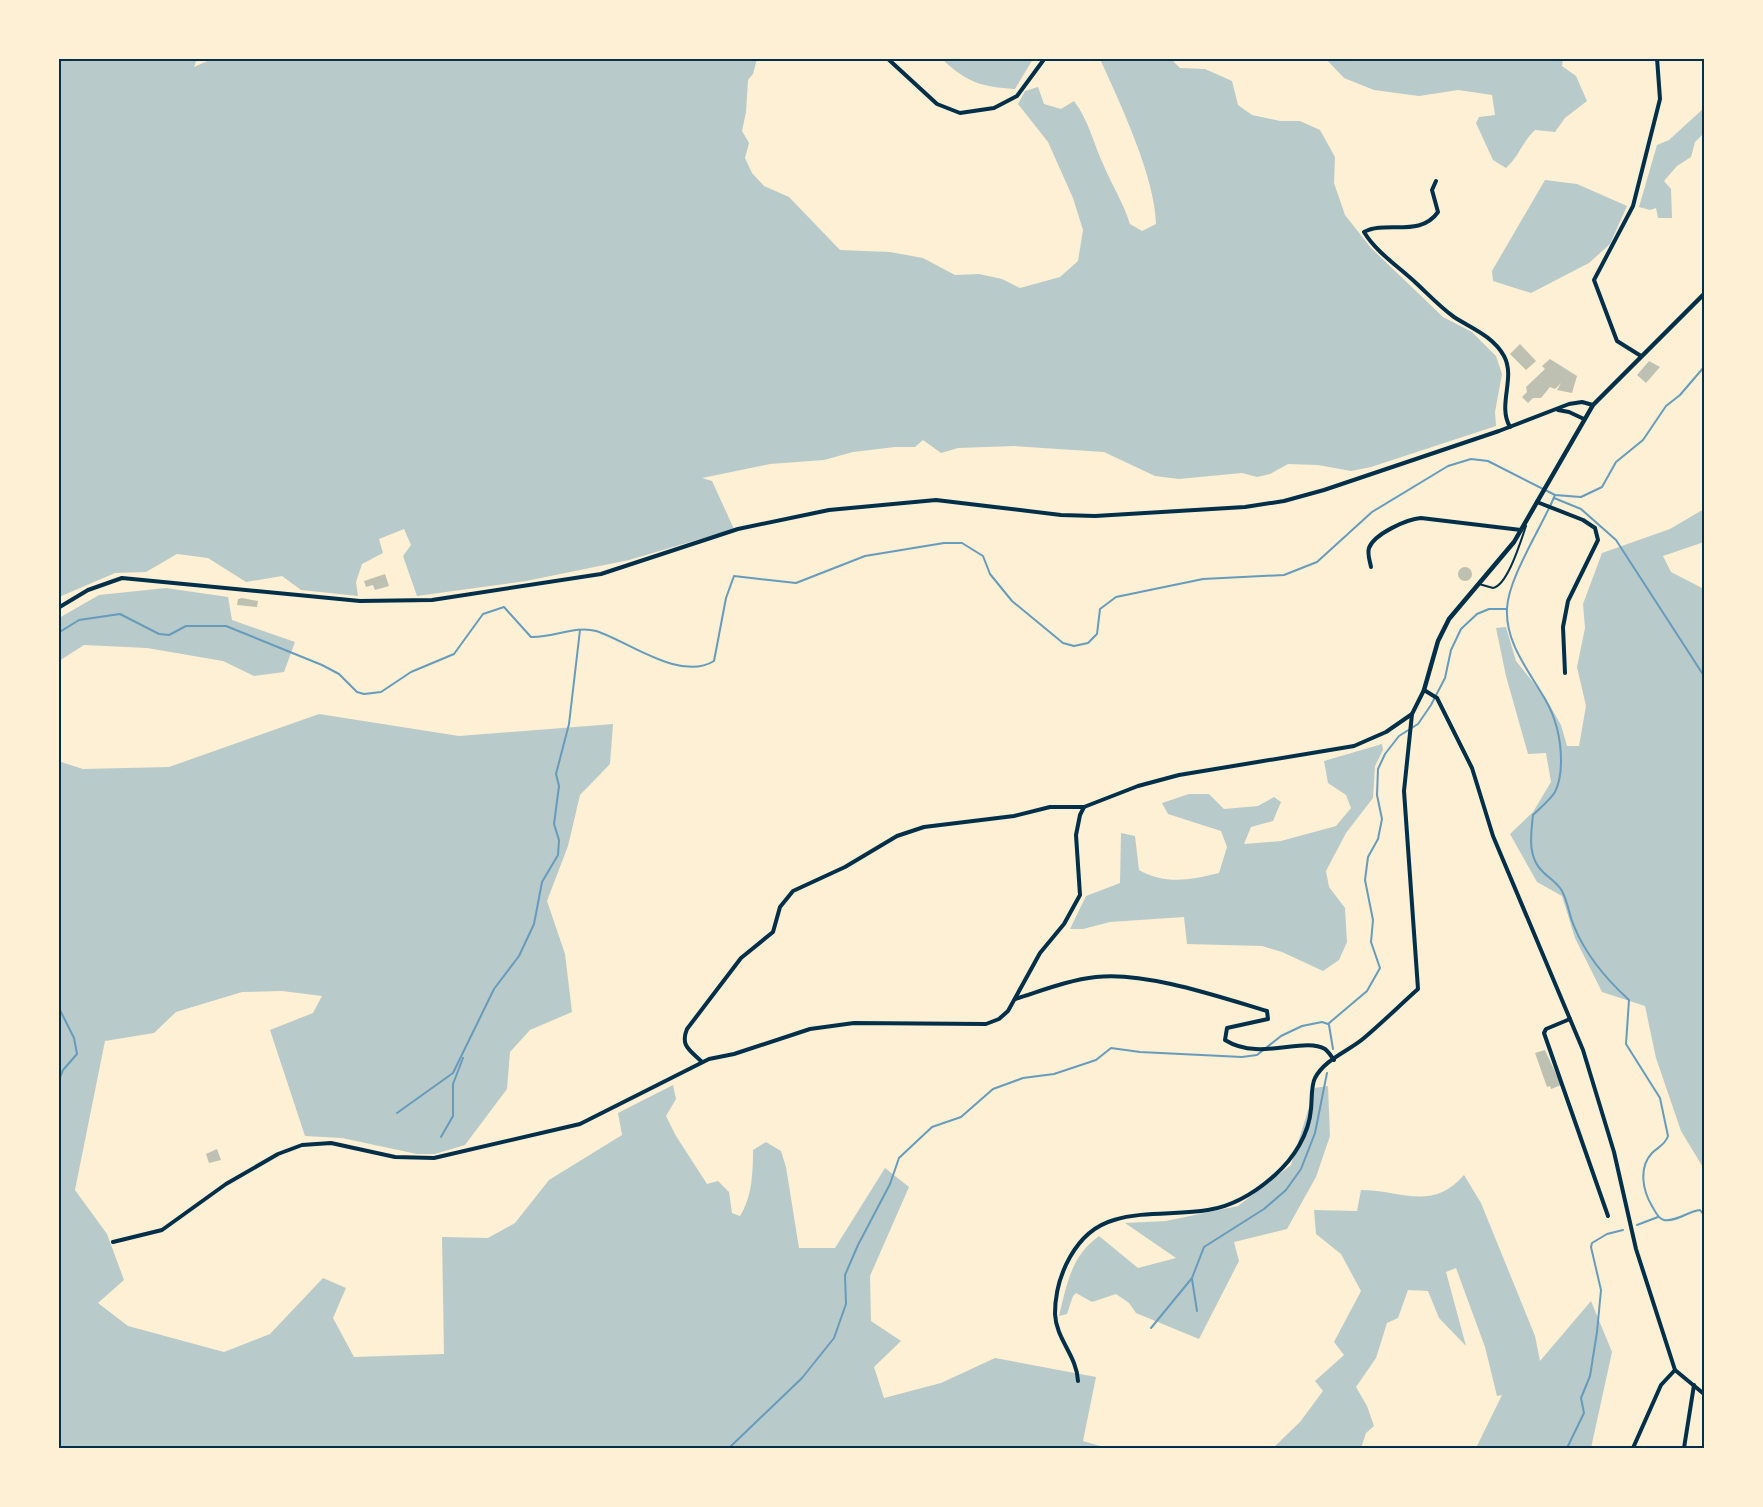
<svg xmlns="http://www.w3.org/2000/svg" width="1763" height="1507" viewBox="0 0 1763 1507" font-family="Helvetica,sans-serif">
<rect width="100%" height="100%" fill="#fdf0d5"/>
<g fill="#b9caca">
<path d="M214 58 757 59 753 74 748 80 746 112 742 131 749 143 745 158 752 173 764 186 789 197 840 250 890 252 923 258 955 275 979 274 1002 279 1020 288 1060 277 1078 261 1083 230 1073 198 1048 142 1018 104 1025 91 1038 87 1044 104 1061 109 1074 101C1089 121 1093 142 1103 164 1112 185 1123 202 1130 224L1142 231 1156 224C1155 177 1120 103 1100 59H1171L1180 68 1205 69 1232 81 1238 105 1252 115 1280 121H1300L1320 130 1335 157 1334 183 1345 215 1371 248 1443 317 1472 332 1496 356 1502 374 1495 412 1496 426 1371 467 1351 471 1318 465 1288 464 1270 474 1257 477 1242 473 1179 479 1155 476 1104 452 1014 446 958 448 941 453 923 440 915 447H895L853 452 824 460 770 464 702 478 712 481 734 529 629 560 526 581 417 596 403 556 411 545 404 529 379 539 383 553 362 564 356 582 358 596 301 590 282 576 246 582 208 558 177 554 146 572 115 573 59 597V59H197L194 67Z"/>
<path d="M942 59H1033L1015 89C981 87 966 82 942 59Z"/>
<path d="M1326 59H1563L1562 66 1576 76 1587 101 1565 118 1555 132 1535 130C1523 141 1519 156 1506 168L1493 160 1476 123 1479 117 1495 115 1492 95 1458 90 1419 96 1374 90 1344 78Z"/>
<path d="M1704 108V133L1695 142 1691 157 1677 166 1664 181 1671 189 1672 218H1658L1656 208 1650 210 1639 207 1657 145 1669 140Z"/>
<path d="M1545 180 1577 184 1627 206 1610 244 1589 263 1531 293 1493 281 1492 271Z"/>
<path d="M1704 509V542L1663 556 1671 572 1704 589V1169L1681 1131 1656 1058 1645 1006 1602 992 1575 938 1562 896 1537 882 1510 834 1533 812 1551 782 1546 753 1528 754 1506 676 1496 628 1506 627 1516 661 1545 697 1561 725 1567 746H1579L1586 706 1577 667 1585 628 1583 604 1602 553 1670 529Z"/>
<path d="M166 588 228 597 232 620 295 642 284 672 254 676 223 661 147 648 84 645 59 661V618L99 595Z"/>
<path d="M319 714 459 736 613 724 610 764 580 795 568 846 547 901 565 954 572 1012 530 1030 510 1052 507 1089 465 1145 435 1154H417L342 1138 305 1136 270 1030 313 1013 322 996 282 991 242 992 176 1012 154 1033 105 1041 75 1190 107 1234 124 1280 98 1303 128 1326 224 1352 270 1334 323 1278 346 1288 333 1318 354 1357 444 1354 442 1237 488 1238 515 1223 549 1180 622 1135 618 1113 673 1085 676 1099 666 1116 676 1136 707 1184 718 1181 729 1192 732 1213 740 1216C752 1197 753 1173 753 1150L766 1142 781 1151 786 1167 799 1248H835L885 1168 909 1187 870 1276 871 1321 901 1341 874 1367 884 1398 941 1383 995 1358 1096 1377 1083 1441 1107 1448H59L58 761 83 769 169 767Z"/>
<path d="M1382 744 1383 750 1375 766 1373 798 1346 833 1326 871 1329 887 1345 908 1347 942 1339 960 1323 971 1282 952 1262 946 1187 944 1184 917 1110 922 1083 929H1070L1086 896 1120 883 1121 833 1135 836 1139 870C1165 885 1191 880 1219 873L1227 847 1221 831 1168 814 1162 803 1189 794H1209L1224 809 1258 806 1274 797 1281 802 1273 821 1251 827 1244 844 1281 841 1336 826 1351 808 1346 795 1328 783 1324 761Z"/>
<path d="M1328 1086 1330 1136 1316 1177 1287 1229 1234 1242 1239 1261 1199 1339 1136 1313 1129 1303 1116 1294 1092 1302 1076 1293 1073 1296 1067 1314 1059 1316C1067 1284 1071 1256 1099 1236L1138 1268 1176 1258 1125 1223 1166 1221 1238 1206 1291 1165 1315 1088Z"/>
<path d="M1464 1175 1481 1203 1535 1336 1540 1361 1591 1301 1612 1352 1591 1448H1476L1502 1395 1497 1396 1485 1347 1456 1268 1446 1272 1466 1346 1439 1318 1428 1291 1408 1290 1398 1318 1387 1323 1376 1358 1356 1387 1367 1406 1374 1426 1366 1433 1361 1448H1273L1300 1422 1323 1391 1315 1381 1344 1355 1334 1342 1361 1291 1341 1254 1316 1234 1314 1210 1357 1211 1361 1190C1401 1190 1432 1212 1464 1175Z"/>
</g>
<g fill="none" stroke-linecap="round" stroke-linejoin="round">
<g stroke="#669bbc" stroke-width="2">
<path d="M1555 495C1542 527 1509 576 1507 608 1505 643 1529 671 1545 699 1556 718 1561 740 1561 761 1561 772 1560 782 1555 792 1550 800 1540 808 1533 815 1531 835 1527 857 1543 872 1550 879 1557 882 1562 891 1568 902 1569 915 1574 926 1586 956 1606 979 1629 1000L1626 1044 1660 1098 1668 1136C1665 1145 1658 1147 1652 1153 1638 1168 1643 1191 1652 1206 1655 1211 1658 1219 1664 1220 1677 1222 1688 1211 1700 1210L1704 1215"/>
<path d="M1554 498 1581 509 1616 540 1704 676"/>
<path d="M58 633 79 620 120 614 159 634 169 635 186 626H226L322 665 339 674 357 692 364 694 381 692 411 672 454 654 483 614 504 607 531 637C552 638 576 625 596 631 628 641 680 682 714 661L726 598 734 576 796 583 865 556 944 543H962L983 556 990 574 1012 601 1063 643 1074 646 1088 643 1097 634 1100 609 1116 597 1203 579 1284 575 1317 562 1372 512 1448 466 1471 459 1488 461 1555 495 1581 497 1602 487 1616 462 1643 440 1666 406 1680 395 1704 367"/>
<path d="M58 1006 74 1038 77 1054 63 1070 58 1082"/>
<path d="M1329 1025 1333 1049"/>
<path d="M397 1113 453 1073 494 989 519 956 534 924 542 882 558 855 559 840 554 824 559 786 556 774 569 724 580 630"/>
<path d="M441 1137 453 1116V1084L463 1058"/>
<path d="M1637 1225 1658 1217"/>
<path d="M1192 1279 1197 1311"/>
<path d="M1151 1328 1192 1278 1204 1247 1264 1209 1286 1190 1301 1169 1315 1133 1327 1073"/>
<path d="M729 1448 802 1378 834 1338 846 1304 845 1275 858 1245 890 1184 899 1158 932 1127 961 1117 993 1089 1023 1078 1054 1074 1096 1060 1111 1048 1140 1052 1242 1057 1257 1055 1281 1036 1302 1026 1322 1022 1328 1024 1367 991 1380 968 1371 942 1373 920 1365 880 1368 857 1378 839 1382 819 1377 795 1378 769 1385 754 1399 736 1418 724 1431 705 1445 678 1451 650 1461 629 1477 614 1489 609H1507"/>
<path d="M1567 1448 1584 1413 1581 1398 1590 1376 1597 1332 1601 1290 1591 1247 1592 1243 1607 1234 1623 1230"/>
</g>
</g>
<g fill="#bec0b2">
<path d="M1520 344 1536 361 1526 370 1510 354Z"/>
<path d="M1550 359 1577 376 1572 393 1557 390 1561 383 1555 389 1550 387 1541 398H1533L1528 403 1522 397 1527 392 1526 387 1545 369 1542 366Z"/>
<path d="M1649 361 1660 367 1646 383 1637 375Z"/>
<circle cx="1465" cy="574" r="7"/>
<path d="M385 574 389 586 375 590 373 585 366 587 364 581Z"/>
<path d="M242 598 258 601 257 607 237 605 238 599Z"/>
<path d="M1545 1050 1561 1085 1551 1089 1550 1086 1547 1087 1535 1053Z"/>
<path d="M217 1149 221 1160 209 1163 206 1154Z"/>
</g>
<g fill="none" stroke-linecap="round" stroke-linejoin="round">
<path stroke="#003049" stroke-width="2" d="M1479 584 1493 588C1508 585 1521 540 1526 526"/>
<g stroke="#003049" stroke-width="4">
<path d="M887 58 937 104 960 113 994 108 1017 96 1045 58"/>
<path d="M1436 181 1432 190 1438 212C1420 238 1386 220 1364 232 1376 252 1399 267 1416 283 1428 294 1440 307 1454 317 1471 328 1493 336 1504 356 1516 378 1497 405 1510 427"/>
<path d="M1641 356 1617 341 1594 280 1633 206 1660 99 1657 58"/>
<path d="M1558 410 1569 412 1584 419"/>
<path d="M1537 502 1583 520 1595 528 1598 540 1568 601 1563 627 1565 673"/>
<path d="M1371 567C1370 561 1367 554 1369 548 1374 534 1407 519 1421 518L1521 530"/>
<path d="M58 608 88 590 122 578 360 601 432 600 601 574 738 529 829 510 936 500 1061 515 1095 516 1245 507 1284 501 1324 490 1499 431 1569 404 1582 402 1593 405"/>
<path d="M1015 999C1041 991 1068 980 1096 977 1144 971 1220 997 1267 1011L1268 1019 1227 1028 1225 1040C1260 1062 1303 1036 1325 1049 1328 1051 1331 1056 1334 1060"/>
<path d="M1570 1019 1546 1029 1544 1033 1608 1216"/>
<path d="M702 1062C690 1050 680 1046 687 1029L741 958 773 932 780 907 793 891 845 867 897 836 924 827 1014 816 1050 807H1084"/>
<path d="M113 1242 162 1230 226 1184 278 1154 302 1145 331 1143 395 1157 434 1158 580 1124 709 1059 734 1054 810 1029 854 1023 986 1024 999 1019 1008 1011 1040 953 1064 924 1080 895 1076 835 1080 815 1084 807 1138 786 1179 775 1354 746 1386 732 1412 714"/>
<path d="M1078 1381C1077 1356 1056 1339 1055 1314 1055 1277 1075 1231 1114 1220 1142 1211 1179 1215 1208 1210 1235 1206 1256 1192 1275 1175 1294 1158 1309 1134 1311 1109 1312 1100 1311 1085 1315 1078 1325 1059 1349 1051 1364 1038 1383 1022 1400 1005 1418 989L1404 791 1412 714 1424 690 1437 698 1472 768 1493 836 1583 1050 1614 1152 1636 1249 1675 1370 1704 1394"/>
<path d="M1633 1448 1661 1385 1675 1370"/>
<path d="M1684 1448 1694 1385"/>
</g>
<path stroke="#003049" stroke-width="4.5" d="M1424 690 1438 641 1449 619 1514 542 1593 405 1704 294"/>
</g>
<rect width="1763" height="1507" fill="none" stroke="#fdf0d5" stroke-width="120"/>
<rect x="60" y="60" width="1643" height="1387" fill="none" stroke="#003049" stroke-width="2"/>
</svg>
